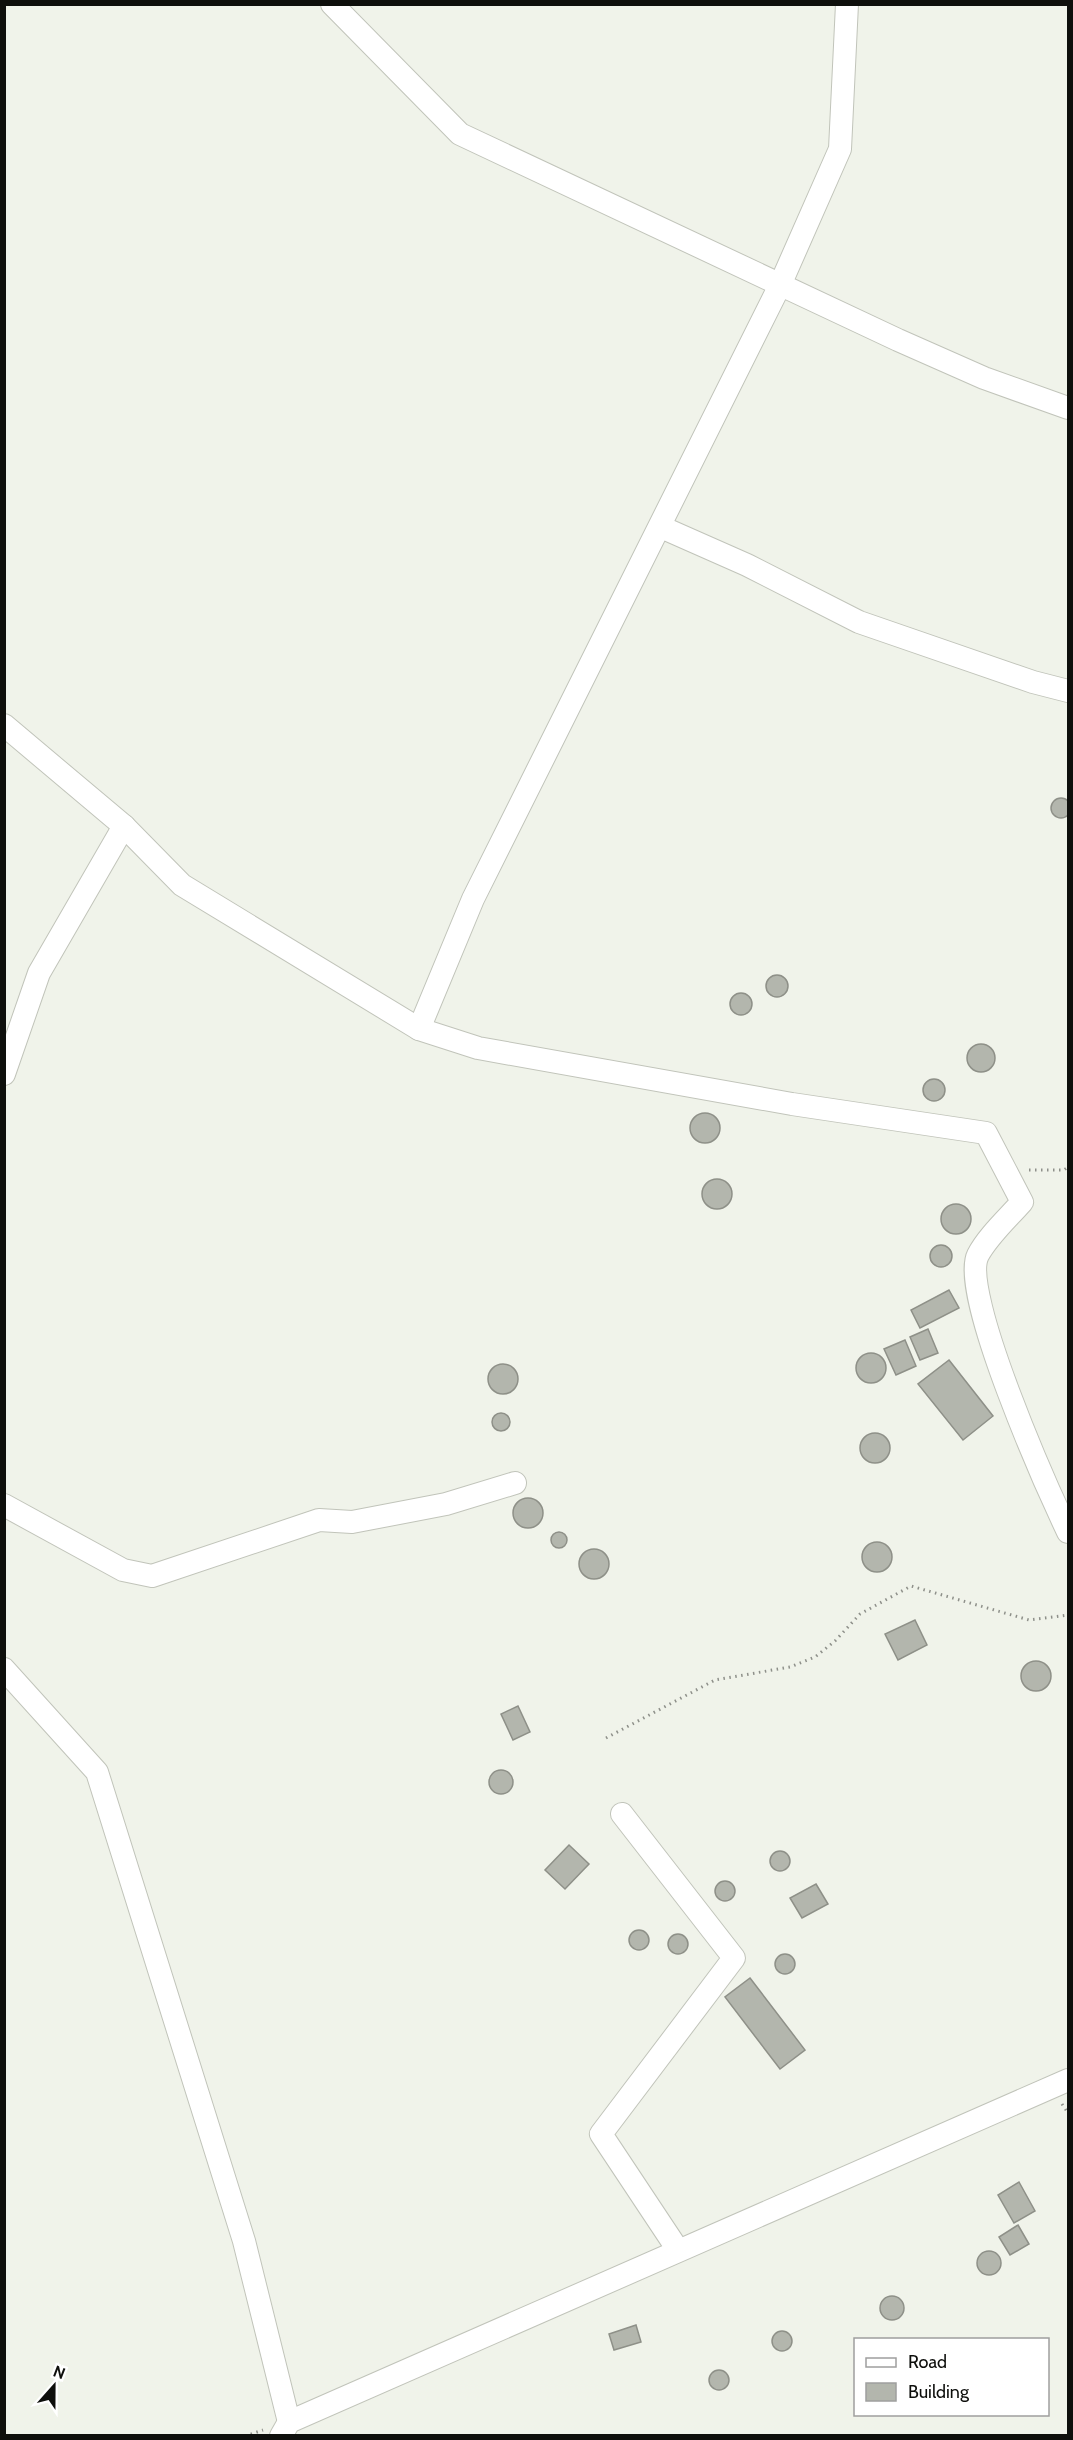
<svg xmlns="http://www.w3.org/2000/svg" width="1073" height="2440" viewBox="0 0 1073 2440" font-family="Cabin,sans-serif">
<rect width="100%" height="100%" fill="#f0f3ea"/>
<g fill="#b3b6ad" stroke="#8e9088" stroke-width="1.5">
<circle cx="1061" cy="808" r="10"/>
<circle cx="777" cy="986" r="11"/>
<circle cx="741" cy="1004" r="11"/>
<circle cx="981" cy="1058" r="14"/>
<circle cx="934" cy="1090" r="11"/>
<circle cx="705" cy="1128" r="15"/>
<circle cx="717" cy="1194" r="15"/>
<circle cx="956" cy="1219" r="15"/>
<circle cx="941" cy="1256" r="11"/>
<path d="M949 1290 959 1308 920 1328 911 1310Z"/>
<path d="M928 1329 938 1353 920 1360 910 1337Z"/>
<path d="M905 1340 916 1366 896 1375 884 1349Z"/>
<circle cx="871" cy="1368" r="15"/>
<path d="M949 1360 993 1416 963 1440 918 1384Z"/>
<circle cx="503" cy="1379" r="15"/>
<circle cx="501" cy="1422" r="9"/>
<circle cx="875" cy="1448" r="15"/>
<circle cx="528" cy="1513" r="15"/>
<circle cx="559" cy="1540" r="8"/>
<circle cx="877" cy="1557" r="15"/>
<circle cx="594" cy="1564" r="15"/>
<path d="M915 1620 927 1645 898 1660 885 1634Z"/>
<circle cx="1036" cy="1676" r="15"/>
<path d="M518 1706 530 1732 513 1740 501 1714Z"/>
<circle cx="501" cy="1782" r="12"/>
<path d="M569 1845 589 1864 565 1889 545 1870Z"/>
<circle cx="780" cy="1861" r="10"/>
<circle cx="725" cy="1891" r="10"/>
<path d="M816 1884 828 1904 802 1918 790 1898Z"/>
<circle cx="639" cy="1940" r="10"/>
<circle cx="678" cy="1944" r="10"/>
<circle cx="785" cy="1964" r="10"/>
<path d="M750 1978 805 2050 780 2069 725 1997Z"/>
<path d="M1019 2182 1035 2211 1014 2223 998 2195Z"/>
<path d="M1018 2225 1029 2244 1010 2255 999 2237Z"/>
<circle cx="989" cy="2263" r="12"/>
<circle cx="892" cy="2308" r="12"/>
<path d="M636 2325 641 2342 614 2350 609 2334Z"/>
<circle cx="782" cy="2341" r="10"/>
<circle cx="719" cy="2380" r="10"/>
</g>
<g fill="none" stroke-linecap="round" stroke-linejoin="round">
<defs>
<g id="minor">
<path d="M332 4 460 134 898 340 984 378 1068 408"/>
<path d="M661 527 747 565 859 622 1033 682 1068 691"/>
<path d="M4 725 124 826 182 885 419 1029 478 1048 792 1104 986 1133 1022 1202C1008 1218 988 1236 978 1255 959 1292 1048 1490 1068 1532"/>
<path d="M419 1029 473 899 780 285 840 149 847 4"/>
<path d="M4 1074 39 973 124 826"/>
<path d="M4 1505 123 1570 152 1576 319 1520 352 1522 446 1504 515 1483"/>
<path d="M4 1669 97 1772 244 2241 289 2422"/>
<path d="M622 1814 734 1958 601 2134 678 2250"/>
<path d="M281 2436 289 2422 1068 2080"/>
</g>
</defs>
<use href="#minor" stroke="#c1c4ba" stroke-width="24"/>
<g stroke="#8e908a" stroke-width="3" stroke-dasharray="1.5 4.5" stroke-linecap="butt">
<path d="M1029 1170H1064L1068 1167"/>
<path d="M606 1738 715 1680 790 1667 815 1657 835 1641 860 1614 911 1586 1029 1620 1068 1615"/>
<path d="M1062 2104 1068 2113"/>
<path d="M245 2436 263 2430"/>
</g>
<use href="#minor" stroke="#fff" stroke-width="22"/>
</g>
<rect width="1073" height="2440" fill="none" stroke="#0e0f0c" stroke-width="12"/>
<rect x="854" y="2338" width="195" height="78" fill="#ffffff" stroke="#9f9f9e" stroke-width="1.5"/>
<rect x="866" y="2358" width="30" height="9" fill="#ffffff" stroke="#9f9f9e" stroke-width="1.5"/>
<text x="908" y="2368" font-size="18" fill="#0e0f0c">Road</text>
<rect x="866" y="2383" width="30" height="18" fill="#b3b6ad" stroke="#9f9f9e" stroke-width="1.5"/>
<text x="908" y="2398" font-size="18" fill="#0e0f0c">Building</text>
<g transform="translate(54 2386) rotate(21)" stroke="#ffffff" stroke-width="4.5" paint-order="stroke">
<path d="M0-4.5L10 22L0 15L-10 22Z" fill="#0e0f0c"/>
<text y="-9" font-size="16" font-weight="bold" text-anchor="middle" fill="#0e0f0c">N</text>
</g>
</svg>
